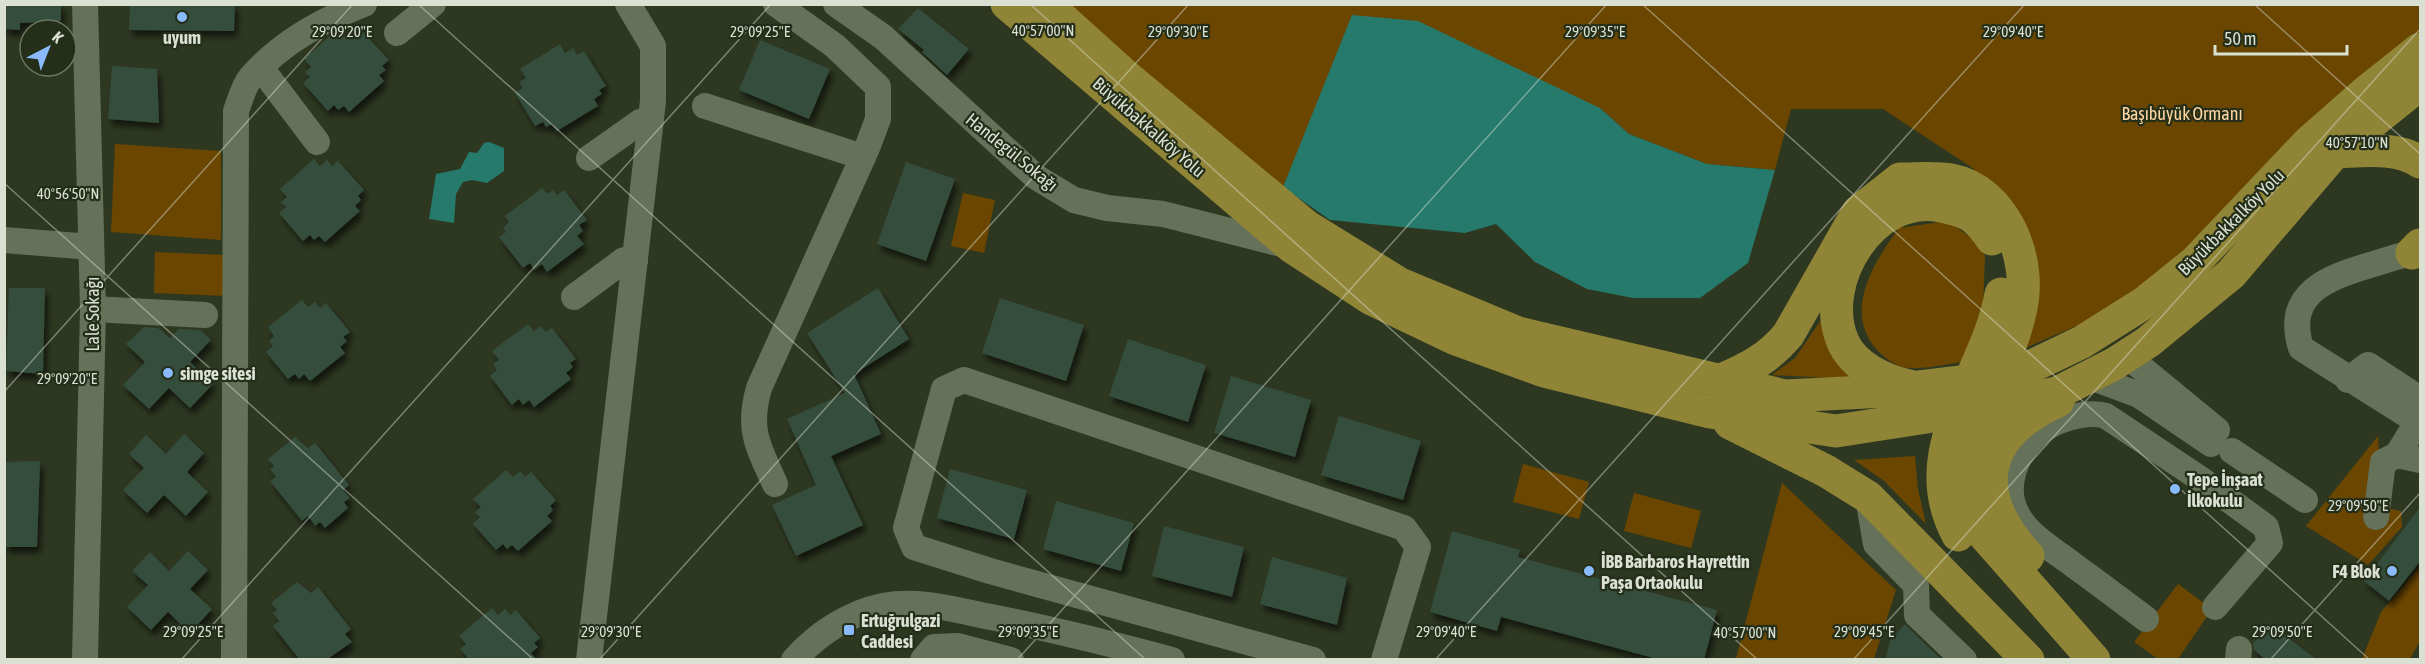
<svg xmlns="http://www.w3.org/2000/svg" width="2425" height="664" viewBox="0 0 2425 664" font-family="'Asap Condensed',sans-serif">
<defs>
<filter id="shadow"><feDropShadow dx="3.5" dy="6" stdDeviation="3" flood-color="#0009"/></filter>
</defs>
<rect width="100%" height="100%" fill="#2e3821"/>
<g fill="#6b4600">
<path d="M2420 4V47L2118 308 2023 349 2002 193 1971 167 1883 109H1791L1775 170 1707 164 1629 134 1600 108 1283 187 1062 5Z"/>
<path d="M115 144 221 151V240L111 232Z"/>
<path d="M963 193 995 200 984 253 951 246Z"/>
<path d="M1948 221 1974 240 1985 256 1983 306 1964 362C1946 364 1927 369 1909 368 1899 368 1885 359 1878 351 1842 313 1873 263 1899 228Z"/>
<path d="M155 252 228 255 226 296 154 293Z"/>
<path d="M1821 320 1865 380 1772 375 1795 358Z"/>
<path d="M2378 436 2381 507 2401 511 2402 527 2368 565 2306 526Z"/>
<path d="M1915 456 1918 489 1926 524 1884 481 1854 460Z"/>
<path d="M1523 464 1589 482 1579 519 1513 502Z"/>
<path d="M1782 483 1896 590 1874 659H1736Z"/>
<path d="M1634 493 1701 511 1691 548 1624 531Z"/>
<path d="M2420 567V641L2410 659H2362L2381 612Z"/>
<path d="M2178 584 2212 609 2178 659H2158L2134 642Z"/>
</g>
<g fill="#257a6b">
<path d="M1352 15 1418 21 1600 108 1629 134 1707 164 1775 170 1748 263 1700 298H1633L1587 289 1535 262 1496 224 1465 233 1330 220 1283 187Z"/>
<path d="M489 142 504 148V171L487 183 472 180 463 182 456 194 454 223 429 219 436 174 460 169 469 152 477 153 484 143Z"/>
</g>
<g fill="#364d3d" filter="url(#shadow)">
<path d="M4 4H61V21L20 23V30L4 29Z"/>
<path d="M130 4H235L234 31 129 30Z"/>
<path d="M918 8 969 49 947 75 922 52 924 50 898 29Z"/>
<path d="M351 30 356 36 362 31 389 60 382 66 386 70 379 75 384 81 349 112 344 106 338 110 334 105 328 111 303 83 310 77 305 72 311 67 304 59 330 36 340 31 344 36Z"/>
<path d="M760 40 830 69 809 119 739 90Z"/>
<path d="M560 44 565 53 573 48 577 55 584 51 606 86 599 90 602 94 594 99 598 106 557 131 552 124 546 127 543 122 535 126 515 93 523 88 519 82 526 78 520 69Z"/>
<path d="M112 66 157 69 159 123 108 119Z"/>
<path d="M314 159 320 166 327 160 332 166 338 161 364 190 358 196 361 200 355 206 360 211 325 242 319 236 314 240 310 235 303 241 279 213 286 207 281 202 287 197 280 189Z"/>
<path d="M906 162 955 179 926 261 877 244Z"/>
<path d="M542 188 547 194 553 190 557 195 564 190 587 220 579 225 583 231 577 236 584 244 547 272 542 264 534 270 530 263 523 268 499 237 506 232 503 228 509 222 505 216Z"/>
<path d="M9 288H45L43 374 6 371Z"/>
<path d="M878 288 909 339 854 374 881 434 831 456 863 525 796 556 772 505 816 485 787 419 845 393 807 333Z"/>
<path d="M1000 298 1084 325 1066 381 982 353Z"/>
<path d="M302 300 308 307 315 302 320 308 326 303 350 332 343 337 347 341 340 347 345 353 310 381 304 374 299 379 295 374 288 379 266 352 273 346 269 341 274 336 268 327Z"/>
<path d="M528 324 534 331 541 326 546 332 552 328 576 359 570 363 573 367 566 373 571 379 534 407 529 400 523 405 519 399 512 405 490 376 497 370 493 364 499 360 492 351Z"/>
<path d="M144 327 158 328 170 338 179 329 200 330 211 340 190 362 213 384 190 408 169 388 149 409 123 385 145 362 126 344Z"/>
<path d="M1128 339 1206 365 1188 422 1109 396Z"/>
<path d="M1231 376 1311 400 1295 457 1214 433Z"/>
<path d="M1339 416 1421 441 1403 500 1321 475Z"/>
<path d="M184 434 204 453 187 472 208 492 186 516 164 495 147 513 123 490 144 468 129 454 146 435 166 454Z"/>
<path d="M295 437 308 448 315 443 349 485 343 490 350 498 344 502 348 508 325 528 320 522 315 526 308 516 302 521 270 481 276 477 270 469 274 466 268 459Z"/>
<path d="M40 461 37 547H4V462Z"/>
<path d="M950 469 1027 490 1014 539 937 518Z"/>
<path d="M506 470 513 477 520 471 525 477 531 472 556 500 550 506 553 510 547 516 552 521 518 551 512 545 507 549 503 544 496 550 473 524 480 517 475 512 481 507 473 499Z"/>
<path d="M1056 501 1134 523 1121 571 1043 549Z"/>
<path d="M2421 506V560L2389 601 2364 581Z"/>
<path d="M1164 526 1244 547 1232 597 1152 576Z"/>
<path d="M1452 531 1520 550 1518 557 1717 610 1704 660H1661L1501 617 1497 631 1430 612Z"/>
<path d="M188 551 208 570 190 589 212 609 190 633 168 612 151 630 127 607 148 585 132 571 150 552 169 571Z"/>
<path d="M1272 557 1347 578 1337 625 1260 604Z"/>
<path d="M297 582 311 593 318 587 351 629 345 634 352 642 326 660H300L273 626 279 621 273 613 277 610 271 603Z"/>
<path d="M492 608 498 615 505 609 510 615 516 610 540 638 534 643 538 647 531 653 537 660H470L460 649 466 644 459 636Z"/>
<path d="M2269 623 2317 660H2266L2254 650 2253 644Z"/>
<path d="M1905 624 1907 626 1942 660H1885L1890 641Z"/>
</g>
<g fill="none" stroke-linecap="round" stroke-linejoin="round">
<g stroke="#667159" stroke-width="26">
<path d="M836 4 883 37 1036 177 1074 200 1107 208 1163 214 1289 246"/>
<path d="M397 33 433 4"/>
<path d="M261 68 317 142"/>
<path d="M705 106 863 157"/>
<path d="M589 158 640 122 651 120"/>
<path d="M4 240 91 247"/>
<path d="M2420 251C2404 254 2387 260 2370 265 2327 278 2284 293 2301 348L2420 423"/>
<path d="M574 297 624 260H635"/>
<path d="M93 309 205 315"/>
<path d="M2127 356 2217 430"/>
<path d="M2096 379 2139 395 2211 444"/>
<path d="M2348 380 2368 365 2420 399"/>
<path d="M2418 421 2397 455 2420 460"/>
<path d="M2232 451 2305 500"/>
<path d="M775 484C758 446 747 430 759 388L867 148 878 119V87L835 46 776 4"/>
<path d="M1868 497 1876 544 1916 585 1917 615 1964 660"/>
<path d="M2376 517 2383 462 2397 455"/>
<path d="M2146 619C2123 602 2100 584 2076 567 2060 554 2039 543 2026 527 1999 497 2011 459 2038 434 2053 420 2086 410 2106 416L2199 478 2266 527 2270 543 2215 607"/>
<path d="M85 660 93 309 85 4"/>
<path d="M234 660 236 111C240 100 244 85 251 77 282 42 321 21 364 4"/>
<path d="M589 660 653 101V46L628 4"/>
<path d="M794 660C817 634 849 613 883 606 919 599 955 610 991 617 1052 629 1112 644 1172 660"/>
<path d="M923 660 934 647 958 646 1011 660"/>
<path d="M1313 660 990 571 914 547 906 528 944 389 964 380 1404 528 1418 547 1384 660"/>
<path d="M2238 660 2239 649"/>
</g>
<g stroke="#908537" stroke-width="33">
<path d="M1007 4 1292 247 1370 298 1456 339 1544 371 1710 412 1836 431 1991 407 2057 393 2114 364 2148 342 2231 274 2335 152 2420 84"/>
<path d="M1046 4 1128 78 1306 226 1400 284 1518 333 1785 396 1886 391 1969 381 2032 366 2082 342 2144 303 2195 262 2308 143 2366 92 2420 49"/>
<path d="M2335 152C2363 151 2396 146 2420 162"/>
<path d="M2412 253 2420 245"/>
<path d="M1719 381C1747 369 1768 359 1788 335L1858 212 1900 179C1916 179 1935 177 1951 180 2004 190 2032 258 2021 308 2010 360 1980 408 1969 459 1963 485 1969 508 1980 530L2094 660"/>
<path d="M1909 386C1885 381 1854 367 1843 342 1817 282 1873 192 1941 206 1968 211 1976 216 1992 239"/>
<path d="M1730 423 1826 471 1868 497 2028 660"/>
<path d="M1958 535C1911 449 1987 376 2001 294"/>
<path d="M2028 556C1971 494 1980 436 2058 401"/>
</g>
</g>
<path fill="none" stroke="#dae1d3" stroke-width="1.5" stroke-opacity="0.45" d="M418 4 1146 660M1030 4 1758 660M1642 4 2370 660M2254 4 2420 154M4 183 534 660M4 392 353 4M181 660 771 4M599 660 1189 4M1017 660 1607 4M1435 660 2025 4M1853 660 2420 29M2270 660 2420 493"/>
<g fill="#8bbafc" stroke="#242e18" stroke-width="2">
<circle cx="182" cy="17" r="6"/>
<circle cx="168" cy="373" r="6"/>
<circle cx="2175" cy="489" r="6"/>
<circle cx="1589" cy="571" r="6"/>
<circle cx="2392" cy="571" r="6"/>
<rect x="843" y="624" width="12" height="12" rx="3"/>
</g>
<g text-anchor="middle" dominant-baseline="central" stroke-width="4.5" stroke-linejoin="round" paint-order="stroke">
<g font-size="18" font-weight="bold" fill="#dae1d3" stroke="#242e18" text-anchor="start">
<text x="182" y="37" text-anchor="middle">uyum</text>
<text x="180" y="373">simge sitesi</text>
<text x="2187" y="479">Tepe İnşaat<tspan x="2187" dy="21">İlkokulu</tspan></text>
<text x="1601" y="561">İBB Barbaros Hayrettin<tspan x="1601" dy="21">Paşa Ortaokulu</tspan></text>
<text x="2380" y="571" text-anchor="end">F4 Blok</text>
<text x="861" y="620">Ertuğrulgazi<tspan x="861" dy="21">Caddesi</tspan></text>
</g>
<g font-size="18" fill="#fed7a3" stroke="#242e18">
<text x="2182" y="113">Başıbüyük Ormanı</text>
</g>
<g font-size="18" fill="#dae1d3" stroke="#242e18">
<text transform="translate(1149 127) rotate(41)">Büyükbakkalköy Yolu</text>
<text transform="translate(1012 152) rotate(39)">Handegül Sokağı</text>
<text transform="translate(2231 222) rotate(-45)">Büyükbakkalköy Yolu</text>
<text transform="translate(92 314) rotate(-90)">Lale Sokağı</text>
</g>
</g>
<g font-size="15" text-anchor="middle" fill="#dae1d3" stroke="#242e18" stroke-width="4.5" stroke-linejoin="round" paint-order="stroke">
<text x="1043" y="36">40°57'00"N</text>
<text x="342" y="37">29°09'20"E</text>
<text x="760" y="37">29°09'25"E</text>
<text x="1178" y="37">29°09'30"E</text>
<text x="1595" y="37">29°09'35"E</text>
<text x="2013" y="37">29°09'40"E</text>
<text x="2357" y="148">40°57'10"N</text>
<text x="68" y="199">40°56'50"N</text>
<text x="67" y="384">29°09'20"E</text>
<text x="2358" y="511">29°09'50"E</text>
<text x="193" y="637">29°09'25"E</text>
<text x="611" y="637">29°09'30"E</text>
<text x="1028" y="637">29°09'35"E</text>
<text x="1446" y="637">29°09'40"E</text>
<text x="1864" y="637">29°09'45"E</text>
<text x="2282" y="637">29°09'50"E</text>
<text x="1745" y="638">40°57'00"N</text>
</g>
<rect width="2425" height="664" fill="none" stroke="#dae1d3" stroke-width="12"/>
<g transform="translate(48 48) rotate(42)"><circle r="28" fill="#242e18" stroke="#6d7663" stroke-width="1.5"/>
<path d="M0-4.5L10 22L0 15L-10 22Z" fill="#8bbafc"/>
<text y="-9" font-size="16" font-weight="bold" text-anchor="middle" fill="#dae1d3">K</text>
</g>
<path d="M2215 45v9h132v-9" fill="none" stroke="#dae1d3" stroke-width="3"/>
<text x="2224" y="45" font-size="18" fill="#dae1d3" stroke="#242e18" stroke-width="4.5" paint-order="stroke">50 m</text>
</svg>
